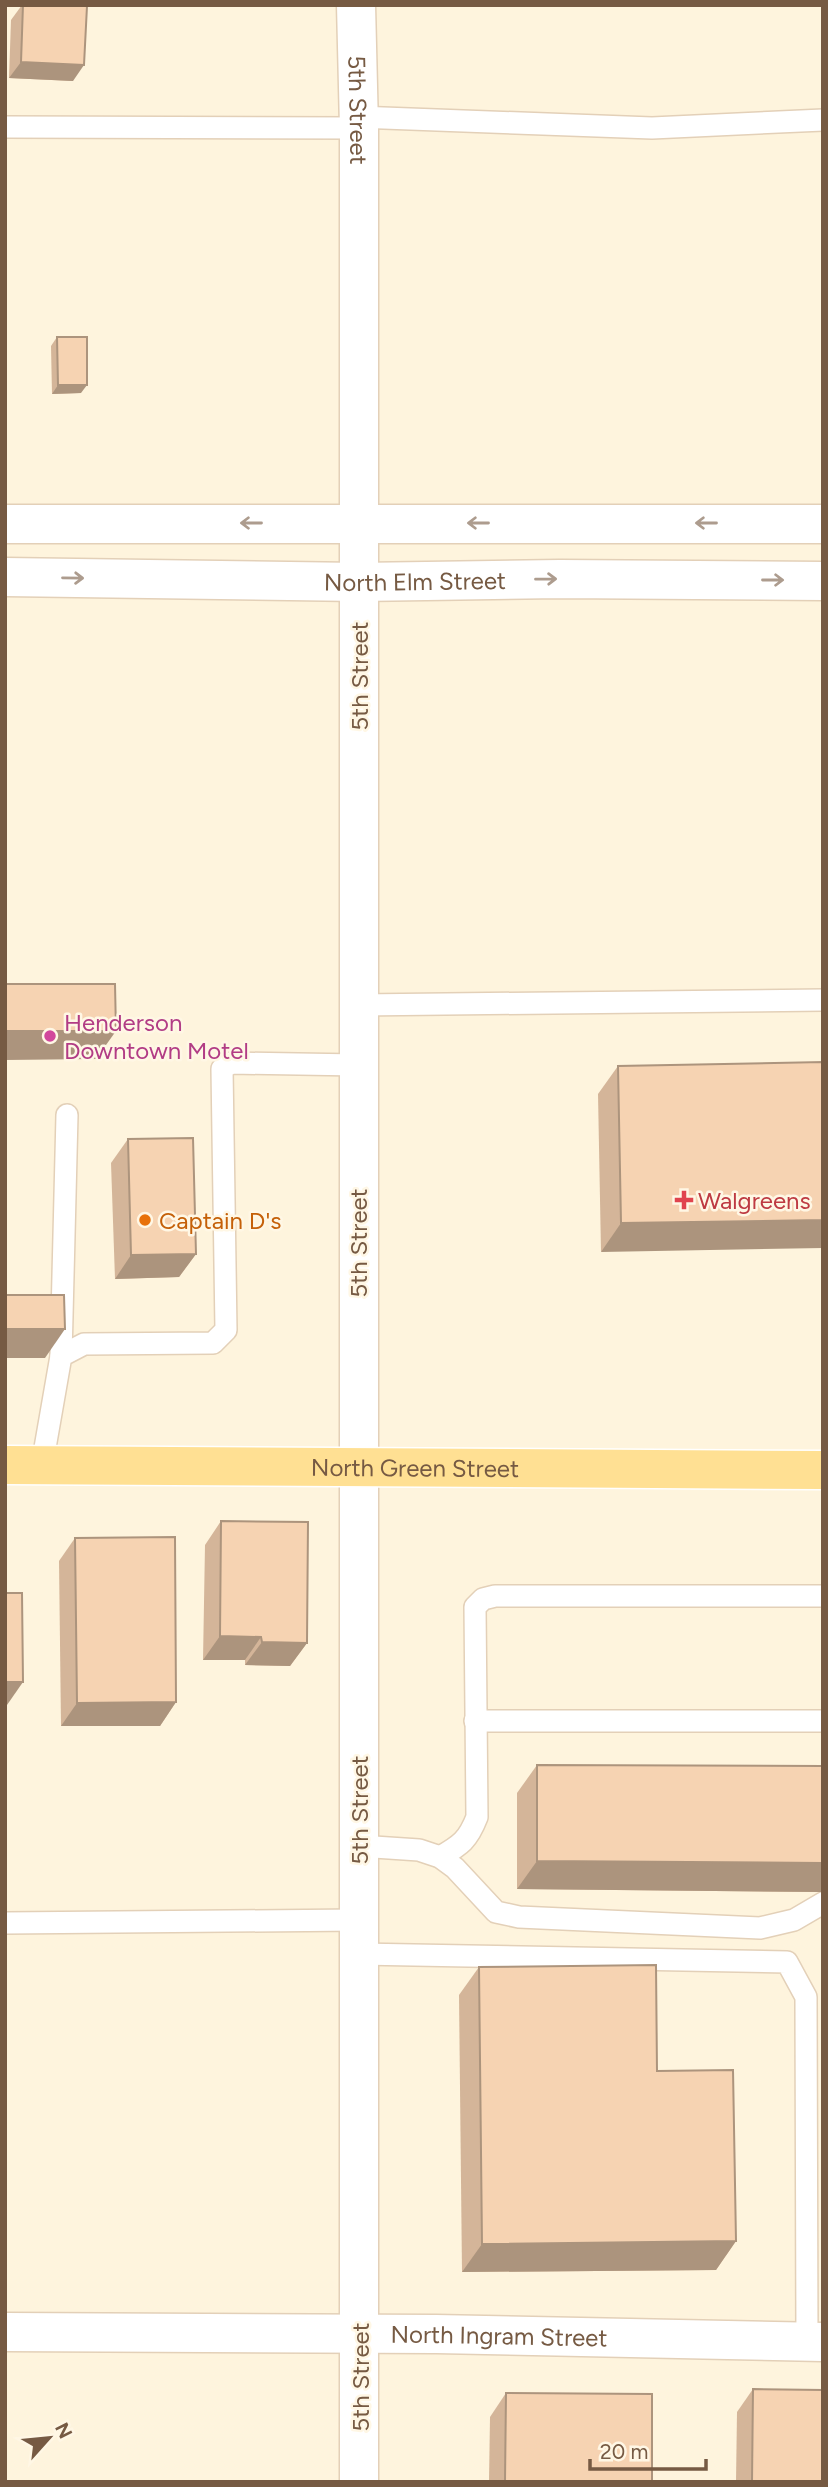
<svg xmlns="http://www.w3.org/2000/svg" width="828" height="2487" viewBox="0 0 828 2487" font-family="Figtree,sans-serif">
<rect width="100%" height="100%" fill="#fef4dd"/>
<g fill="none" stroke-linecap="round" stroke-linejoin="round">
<defs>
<g id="service">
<path d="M357 117 652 128 823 120"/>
<path d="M5 127 359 128"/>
<path d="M359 1005 823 1000"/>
<path d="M61 1356 67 1115"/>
<path d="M42 1465 61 1356 84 1344 213 1343 226 1330 222 1069 231 1063 358 1065"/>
<path d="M475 1721H823"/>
<path d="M359 1846 419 1850 440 1857 455 1868 496 1912 519 1917 760 1928 794 1920 823 1903"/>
<path d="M440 1857C461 1845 468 1840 477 1817L475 1607 483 1599 495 1596H823"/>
<path d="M5 1923 358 1920"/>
<path d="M359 1954 787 1962 806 1997 807 2342"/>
</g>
<g id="minor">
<path id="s1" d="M5 2332 436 2334 823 2342"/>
</g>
<g id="tertiary">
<path id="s2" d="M356 5 359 128V2482"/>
<path d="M5 524H823"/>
<path id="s3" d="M5 577 359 582 560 579 823 581"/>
</g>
<g id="primary">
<path id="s4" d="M5 1465 823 1470"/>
</g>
</defs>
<use href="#service" stroke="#e3d0b8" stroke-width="24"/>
<use href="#minor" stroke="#e3d0b8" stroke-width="41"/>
<use href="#tertiary" stroke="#e3d0b8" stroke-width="41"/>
<use href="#primary" stroke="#fff" stroke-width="41"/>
<use href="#service" stroke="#fff" stroke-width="21"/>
<use href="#minor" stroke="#fff" stroke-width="38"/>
<use href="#tertiary" stroke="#fff" stroke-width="38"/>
<use href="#primary" stroke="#ffe093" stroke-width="38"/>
</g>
<g fill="#d4b599">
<path d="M22 5 87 6 73 81 9 78 11 20Z"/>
<path d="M57 337 81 393 52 394 51 346Z"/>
<path d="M823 1062 601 1252 598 1094 618 1066Z"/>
<path d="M128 1139 196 1254 179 1277 115 1279 111 1163Z"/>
<path d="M221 1521 307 1643 290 1666 245 1665V1660H203L205 1545Z"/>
<path d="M75 1538 176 1702 160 1726H61L59 1561Z"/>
<path d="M537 1765 822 1892 517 1889V1793Z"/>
<path d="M479 1967 657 2071 736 2241 716 2270 462 2272 459 1995Z"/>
<path d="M753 2389 823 2482H736L737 2412Z"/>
<path d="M506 2393 652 2482H489L490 2417Z"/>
</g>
<g fill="#ac947d">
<path d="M21 62 84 65 73 81 9 78Z"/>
<path d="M58 385H87L81 393 52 394Z"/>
<path d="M5 1031H116L96 1059 5 1060Z"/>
<path d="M823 1220V1248L601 1252 621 1223Z"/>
<path d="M196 1254 179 1277 115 1279 131 1255Z"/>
<path d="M5 1329H65L45 1358H5Z"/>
<path d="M220 1636 261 1637 245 1660H203Z"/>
<path d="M262 1642 307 1643 290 1666 245 1665Z"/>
<path d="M5 1682H23L7 1705H5Z"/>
<path d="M176 1702 160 1726H61L77 1703Z"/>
<path d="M537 1861 823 1863V1890L822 1892 517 1889Z"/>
<path d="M736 2241 716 2270 462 2272 482 2244Z"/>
</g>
<g fill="#f6d3b2" stroke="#ac947d" stroke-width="2">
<path d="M23 5 87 6 84 65 21 62Z"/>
<path d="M57 337H87V385H58Z"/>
<path d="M5 984H115L116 1031H5Z"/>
<path d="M823 1062V1220L621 1223 618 1066Z"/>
<path d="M193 1138 196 1254 131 1255 128 1139Z"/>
<path d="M5 1295H64L65 1329H5Z"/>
<path d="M221 1521 308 1522 307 1643 262 1642 261 1637 220 1636Z"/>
<path d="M175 1537 176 1702 77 1703 75 1538Z"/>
<path d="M5 1593H22L23 1682H5Z"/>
<path d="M537 1765 823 1766V1863L537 1861Z"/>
<path d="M656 1965 657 2071 733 2070 736 2241 482 2244 479 1967Z"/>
<path d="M753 2389 823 2390V2482H752Z"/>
<path d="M506 2393 652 2394V2482H505Z"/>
</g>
<defs><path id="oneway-shaft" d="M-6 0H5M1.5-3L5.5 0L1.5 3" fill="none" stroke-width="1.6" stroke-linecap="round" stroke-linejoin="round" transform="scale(1.75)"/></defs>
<g stroke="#ad9c8e">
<use href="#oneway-shaft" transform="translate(251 523) rotate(180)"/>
<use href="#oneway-shaft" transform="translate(478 523) rotate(-180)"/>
<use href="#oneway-shaft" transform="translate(706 523) rotate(-180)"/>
<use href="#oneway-shaft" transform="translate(73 578) rotate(1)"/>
<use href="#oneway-shaft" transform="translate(546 579) rotate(-1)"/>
<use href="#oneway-shaft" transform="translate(773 580)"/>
</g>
<circle fill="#d1479c" stroke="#fff7e5" stroke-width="2.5" cx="50" cy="1036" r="7"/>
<path fill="#e0444e" stroke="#fff7e5" stroke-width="2.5" d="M680.5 1189.5h7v7h7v7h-7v7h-7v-7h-7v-7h7z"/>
<circle fill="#e8710a" stroke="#fff7e5" stroke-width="2.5" cx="145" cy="1220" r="7"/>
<g text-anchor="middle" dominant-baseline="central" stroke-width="5" stroke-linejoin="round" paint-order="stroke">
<g font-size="24" fill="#765a43" stroke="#fff7e5">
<text stroke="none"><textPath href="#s2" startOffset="105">5th Street</textPath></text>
<text stroke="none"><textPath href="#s3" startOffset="410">North Elm Street</textPath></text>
<text transform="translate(359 676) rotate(-90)">5th Street</text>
<text transform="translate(358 1243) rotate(-90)">5th Street</text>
<text stroke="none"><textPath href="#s4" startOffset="410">North Green Street</textPath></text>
<text transform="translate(359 1810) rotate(-90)">5th Street</text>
<text stroke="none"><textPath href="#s1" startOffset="494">North Ingram Street</textPath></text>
<text transform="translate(360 2377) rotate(-90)">5th Street</text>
</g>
<g font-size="24" fill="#b23c85" stroke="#fff7e5" text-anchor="start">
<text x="64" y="1022">Henderson<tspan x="64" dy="28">Downtown Motel</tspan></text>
</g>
<g font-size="24" fill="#be3a42" stroke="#fff7e5" text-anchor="start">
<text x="698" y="1200">Walgreens</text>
</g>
<g font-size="24" fill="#c56008" stroke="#fff7e5" text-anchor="start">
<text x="159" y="1220">Captain D's</text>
</g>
</g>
<rect width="828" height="2487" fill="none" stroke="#765a43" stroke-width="14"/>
<g transform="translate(49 2438) rotate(63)" stroke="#fff7e5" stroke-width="5" paint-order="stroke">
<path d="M0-5L12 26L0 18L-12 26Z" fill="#765a43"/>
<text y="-10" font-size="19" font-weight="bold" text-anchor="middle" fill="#765a43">N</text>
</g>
<path d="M590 2459v10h116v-10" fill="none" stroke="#765a43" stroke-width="3.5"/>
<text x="600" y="2459" font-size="21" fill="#765a43" stroke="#fff7e5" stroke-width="5" paint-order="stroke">20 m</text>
</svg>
